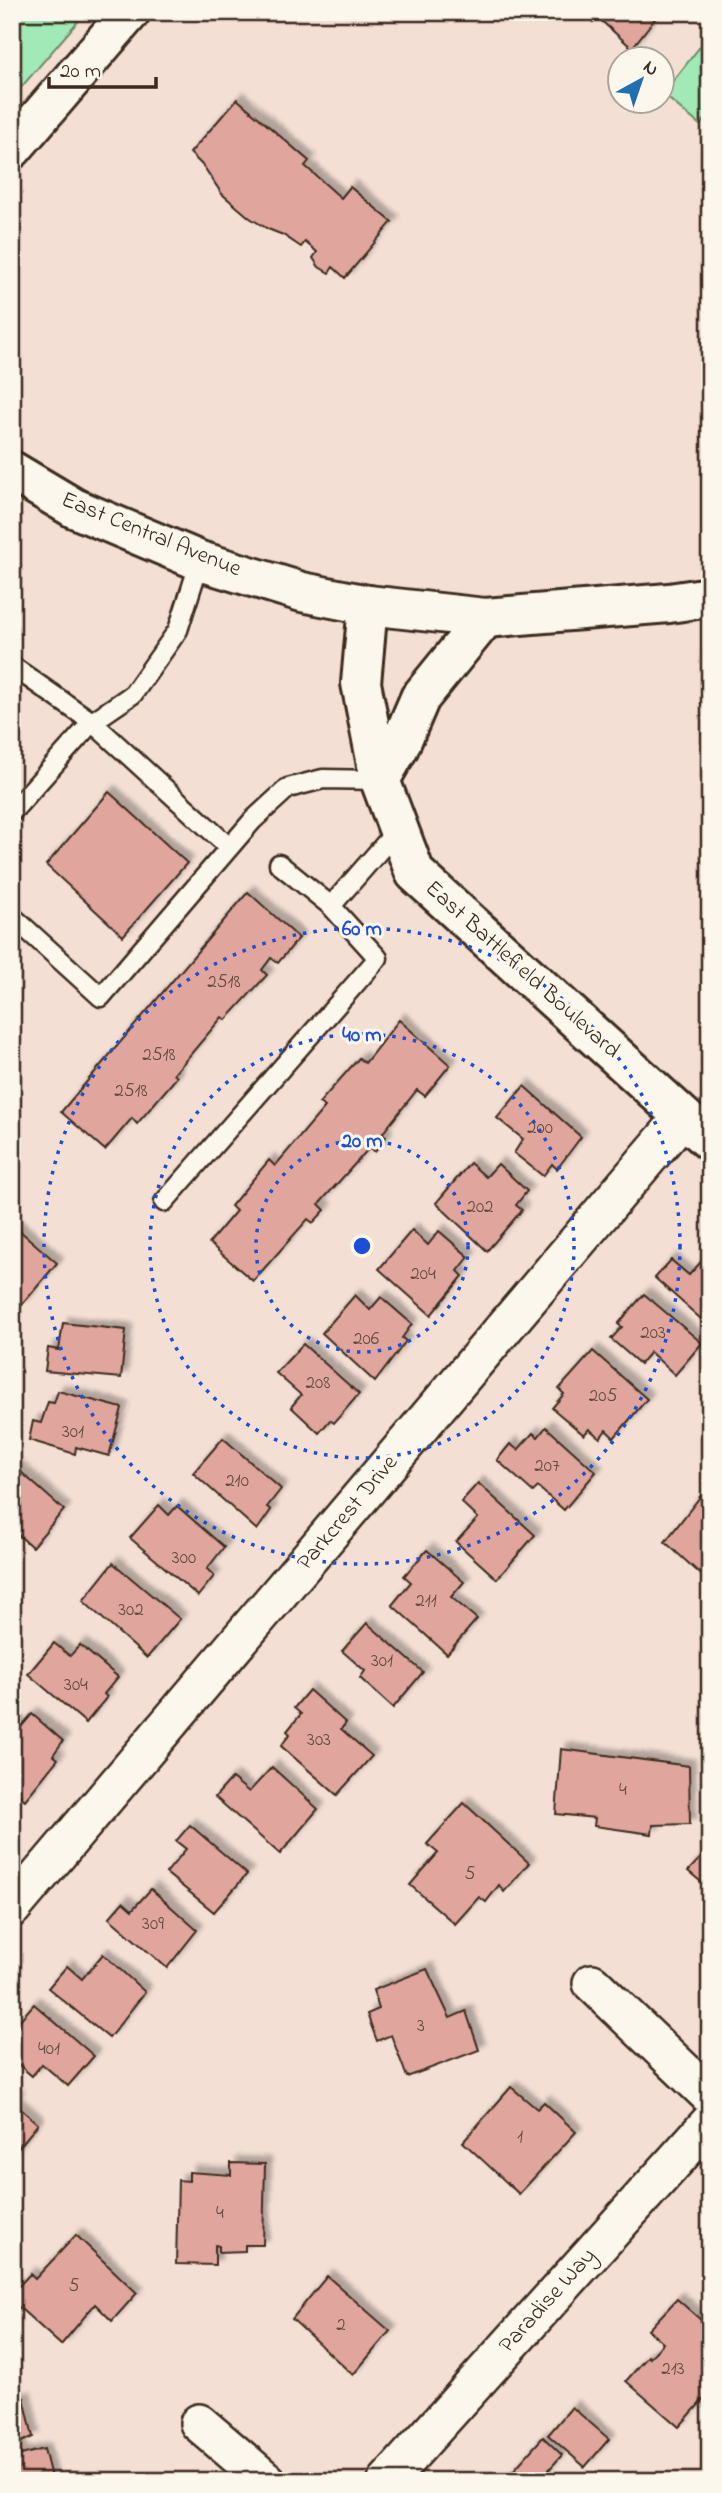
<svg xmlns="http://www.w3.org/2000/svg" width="722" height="2493" viewBox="0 0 722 2493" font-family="'Indie Flower',sans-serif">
<defs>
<filter id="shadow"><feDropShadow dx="6" dy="-6" stdDeviation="2" flood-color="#0004"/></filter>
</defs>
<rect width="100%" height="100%" fill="#f3dfd4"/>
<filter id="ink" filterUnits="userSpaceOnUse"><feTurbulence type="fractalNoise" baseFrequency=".0143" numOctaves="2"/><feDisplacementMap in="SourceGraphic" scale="14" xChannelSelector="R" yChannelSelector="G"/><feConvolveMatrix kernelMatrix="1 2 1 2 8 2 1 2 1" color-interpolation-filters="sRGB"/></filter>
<g filter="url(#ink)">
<g fill="#a1e9b6" stroke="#6e8a6a" stroke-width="2">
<path d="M12 12H86L12 98Z"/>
<path d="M706 39 710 42V113L700 125 663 94Z"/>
</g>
<g fill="#e0a69d" stroke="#3b2a1e" stroke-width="2" filter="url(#shadow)">
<path d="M582 12H660L632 48 597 17 593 22Z"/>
<path d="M237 99 309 161 305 166 341 198 350 187 392 222 345 278 333 267 329 273 319 267 313 258 317 252 305 242 301 247 283 235 268 229 250 218 222 194 204 167 190 153Z"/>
<path d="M109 792 187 863 123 936 46 865Z"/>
<path d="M248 892 299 938 278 963 271 958 262 970 267 975 226 1020 222 1017 174 1074 177 1077 137 1124 132 1118 105 1150 61 1112Z"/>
<path d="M399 1020 450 1065 425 1096 417 1090 382 1134 386 1137 375 1152 370 1147 319 1204 325 1210 313 1223 308 1219 253 1281 209 1243 236 1211 231 1206 269 1160 275 1166 325 1107 319 1103 359 1058 365 1063Z"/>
<path d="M524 1086 581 1137 557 1169 552 1164 543 1176 514 1153 523 1139 497 1118Z"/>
<path d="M470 1163 486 1177 498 1164 527 1191 516 1205 522 1210 487 1251 436 1203Z"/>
<path d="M12 1224 57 1263 22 1305 12 1296Z"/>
<path d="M412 1230 428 1245 439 1231 469 1257 458 1271 463 1276 431 1315 379 1269Z"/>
<path d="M710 1252V1327L655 1278 671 1260 689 1275Z"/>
<path d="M644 1294 702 1343 675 1375 650 1352 640 1364 611 1339 622 1327 618 1324Z"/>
<path d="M355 1295 370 1310 381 1297 412 1324 402 1338 406 1341 375 1382 322 1333Z"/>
<path d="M63 1323 126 1330 121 1378 45 1371 48 1348 59 1350Z"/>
<path d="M303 1344 359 1394 334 1423 330 1420 319 1433 291 1407 301 1395 276 1373Z"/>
<path d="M593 1351 647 1399 614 1438 606 1430 600 1438 589 1429 584 1435 552 1408 564 1394 559 1389Z"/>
<path d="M58 1391 122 1408 109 1456 76 1447 75 1454 29 1440 33 1421 41 1423 48 1402 54 1403Z"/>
<path d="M546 1427 596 1472 564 1510 538 1487 533 1492 497 1460 510 1444 518 1450 533 1433 538 1437Z"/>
<path d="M223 1438 281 1489 267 1507 271 1510 257 1530 193 1473Z"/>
<path d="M12 1464 64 1510 32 1547 12 1529Z"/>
<path d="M478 1483 535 1535 497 1579 456 1542 478 1518 461 1502Z"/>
<path d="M710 1484V1576L707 1580 665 1542Z"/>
<path d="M159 1505 169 1515 177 1506 224 1547 207 1569 214 1576 198 1596 130 1538Z"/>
<path d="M427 1550 464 1582 451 1597 477 1619 447 1654 392 1605 411 1582 404 1576Z"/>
<path d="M113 1563 180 1619 147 1658 83 1601Z"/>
<path d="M367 1623 423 1672 393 1708 360 1678 365 1671 342 1651Z"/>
<path d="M54 1643 70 1656 80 1645 118 1677 104 1694 107 1697 86 1723 28 1674Z"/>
<path d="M309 1690 346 1723 341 1729 372 1756 337 1795 281 1746 290 1734 287 1731 301 1714 294 1708Z"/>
<path d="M32 1714 63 1741 53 1755 58 1759 25 1800 12 1788V1720L21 1727Z"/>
<path d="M561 1749 689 1766 690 1824 653 1825 652 1834 594 1826 595 1818 556 1814Z"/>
<path d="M272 1767 318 1809 280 1854 215 1797 232 1778 249 1792Z"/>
<path d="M464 1803 529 1863 504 1892 499 1885 486 1902 479 1897 455 1924 410 1885 438 1853 427 1844Z"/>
<path d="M190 1825 247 1874 214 1912 166 1873 186 1849 176 1841Z"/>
<path d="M710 1848V1896L703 1891 706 1886 688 1871Z"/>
<path d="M151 1889 197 1930 167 1968 109 1918 123 1902 132 1910Z"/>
<path d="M103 1954 145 1992 109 2038 48 1988 67 1966 82 1979Z"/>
<path d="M427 1969 450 2018 466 2011 479 2050 407 2077 391 2035 377 2041 367 2014 379 2009 373 1990Z"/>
<path d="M34 2004 94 2056 68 2086 42 2064 32 2076 12 2059V2043L16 2039 12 2033 20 2025 18 2022Z"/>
<path d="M511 2087 537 2109 544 2102 576 2132 519 2194 463 2142Z"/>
<path d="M12 2093 18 2098 14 2103 38 2124 12 2156Z"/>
<path d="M231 2163 265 2164 263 2245H245V2251L219 2252V2246L215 2245V2265L176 2264 178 2180 189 2181V2172L231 2175Z"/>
<path d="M76 2235 137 2293 112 2321 95 2304 61 2345 12 2301V2293L30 2274 35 2279Z"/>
<path d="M327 2276 390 2331 353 2375 292 2319Z"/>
<path d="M677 2299 710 2328V2392L679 2427 626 2381 648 2356 650 2358 663 2343 648 2330Z"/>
<path d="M24 2398 33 2437 19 2443 21 2455 44 2449 52 2481H12V2401Z"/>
<path d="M572 2407 609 2439 585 2467 548 2435Z"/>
<path d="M543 2437 562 2455 539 2481H504Z"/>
</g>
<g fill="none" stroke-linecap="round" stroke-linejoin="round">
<defs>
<g id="service">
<path d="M12 666 92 722 229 847"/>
<path d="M12 812 92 722 133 694 178 630 200 561"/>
<path d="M279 864 331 906"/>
<path d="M12 916 101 997 253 820 288 788 323 779 380 780"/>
<path d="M164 1202 378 958 331 906 398 829"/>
</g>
<g id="minor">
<path d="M12 1908 683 1117"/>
<path d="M592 1983 710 2096"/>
<path d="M199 2423 267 2481"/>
<path d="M387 2481 710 2122"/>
</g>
<g id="tertiary">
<path d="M12 149 130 12"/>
<path d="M368 605 361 683 380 780 415 873 710 1141"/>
<path d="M380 780 399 747 420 698 485 618"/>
</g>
<path id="secondary" d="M12 471 74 508 200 561 302 592 368 605 485 618 669 603 710 597"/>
</defs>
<use href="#service" stroke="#3b2a1e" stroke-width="23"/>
<use href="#minor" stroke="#3b2a1e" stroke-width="42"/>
<use href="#tertiary" stroke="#3b2a1e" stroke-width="44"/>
<use href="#secondary" stroke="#3b2a1e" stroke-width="44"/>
<use href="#service" stroke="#fbf7ec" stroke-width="18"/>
<use href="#minor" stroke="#fbf7ec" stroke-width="37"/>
<use href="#tertiary" stroke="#fbf7ec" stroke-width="38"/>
<use href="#secondary" stroke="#fbf7ec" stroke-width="38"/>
</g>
</g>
<g fill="none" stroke="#1d4ed8" stroke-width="3.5" stroke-dasharray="3.5 7">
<circle cx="362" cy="1246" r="106"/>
<circle cx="362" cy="1246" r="212"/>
<circle cx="362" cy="1246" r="318"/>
</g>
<g text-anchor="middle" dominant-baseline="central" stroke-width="6" stroke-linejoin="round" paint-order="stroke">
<g font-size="19" fill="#64493e">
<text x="224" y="982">2518</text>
<text x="159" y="1055">2518</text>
<text x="131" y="1091">2518</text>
<text x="540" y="1128">200</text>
<text x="480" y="1207">202</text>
<text x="423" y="1274">204</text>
<text x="653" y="1333">203</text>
<text x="366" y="1339">206</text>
<text x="318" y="1383">208</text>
<text x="603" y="1396">205</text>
<text x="73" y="1432">301</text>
<text x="547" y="1466">207</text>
<text x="237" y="1481">210</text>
<text x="184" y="1558">300</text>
<text x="426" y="1601">211</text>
<text x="131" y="1610">302</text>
<text x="382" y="1661">301</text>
<text x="76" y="1685">304</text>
<text x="319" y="1740">303</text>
<text x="623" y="1790">4</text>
<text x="470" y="1874">5</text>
<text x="153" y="1924">309</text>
<text x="421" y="2026">3</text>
<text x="49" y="2049">401</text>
<text x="520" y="2137">1</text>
<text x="220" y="2213">4</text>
<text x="74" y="2286">5</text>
<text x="341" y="2325">2</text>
<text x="673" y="2369">213</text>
</g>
<g font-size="23" fill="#3b2a1e" stroke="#fbf7ec">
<text transform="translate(151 535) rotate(22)">East Central Avenue</text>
<text transform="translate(522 970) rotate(42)">East Battlefield Boulevard</text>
<text transform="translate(348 1513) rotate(-50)">Parkcrest Drive</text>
<text transform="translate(548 2301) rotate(-48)">Paradise Way</text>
</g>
</g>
<circle cx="362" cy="1246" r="10" fill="#1d4ed8" stroke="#fbf7ec" stroke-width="3.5"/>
<g font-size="21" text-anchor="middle" font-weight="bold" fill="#1d4ed8" stroke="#fbf7ec" stroke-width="6" stroke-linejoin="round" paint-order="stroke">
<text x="362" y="935">60 m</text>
<text x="362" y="1041">40 m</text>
<text x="362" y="1147">20 m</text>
</g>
<rect width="722" height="2493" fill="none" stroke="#fbf7ec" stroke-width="42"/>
<rect x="21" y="21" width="680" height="2451" fill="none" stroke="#3b2a1e" stroke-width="2.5" filter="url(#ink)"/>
<g transform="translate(641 80) rotate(40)"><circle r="33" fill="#fbf7ec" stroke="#aea59a" stroke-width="2"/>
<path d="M0-5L12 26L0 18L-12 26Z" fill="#1f6fb2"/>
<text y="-10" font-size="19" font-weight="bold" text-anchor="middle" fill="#3b2a1e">N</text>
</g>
<path d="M49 77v10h107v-10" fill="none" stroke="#3b2a1e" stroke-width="3.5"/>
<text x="60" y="77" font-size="21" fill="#3b2a1e" stroke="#fbf7ec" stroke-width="5" paint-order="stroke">20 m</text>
</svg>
